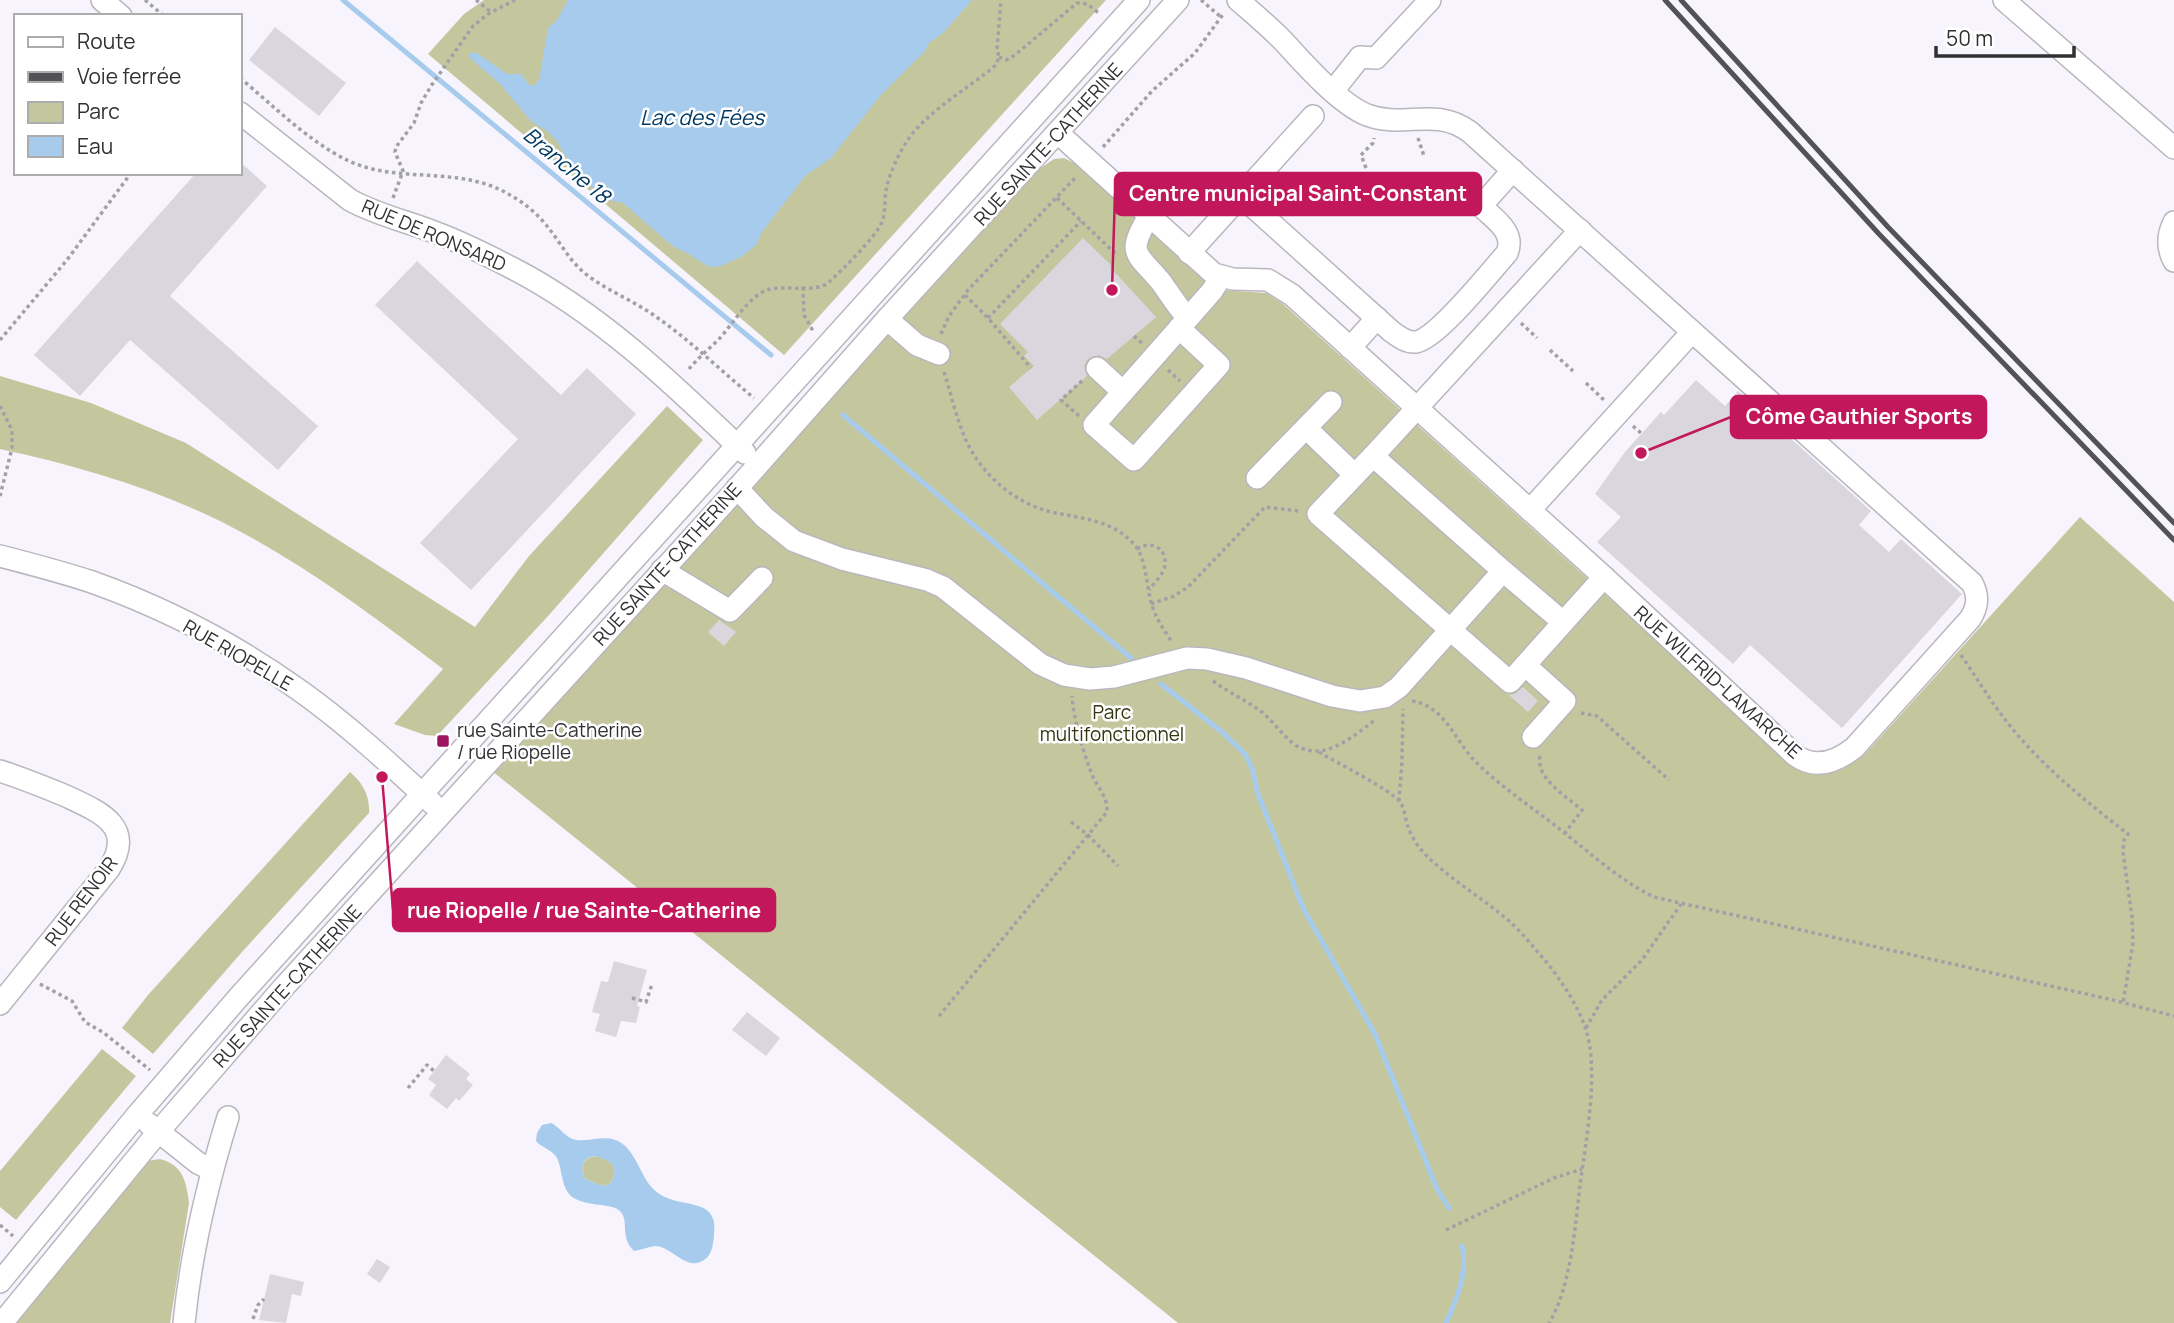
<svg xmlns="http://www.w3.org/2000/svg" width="2174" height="1323" viewBox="0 0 2174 1323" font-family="Manrope,sans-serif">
<rect width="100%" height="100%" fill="#f7f4fd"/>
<g fill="#c4c79e">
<path d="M484 0H1106L784 355 428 54 464 14Z"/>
<path d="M1064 158 1074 163 1209 285 1222 290 1266 293 1282 303 1792 763C1820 786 1839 770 1865 754L2080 517 2174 602V1323H1178L492 771 1039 169 1054 159Z"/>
<path d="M0 376 91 403 186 443 475 627 529 556 667 406 703 440 549 615 437 736 425 735 394 724 443 669C372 615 301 562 222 522 153 488 75 465 0 449Z"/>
<path d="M350 772C363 783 370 796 369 813L242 952 153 1054 122 1028 148 995Z"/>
<path d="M102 1049 136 1076 16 1220 0 1207V1171Z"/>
<path d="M595 1156C611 1160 620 1166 611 1183L603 1186 585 1179C580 1168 581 1159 595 1156Z"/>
<path d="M160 1159C183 1165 186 1181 189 1203L170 1323H15L147 1161Z"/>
</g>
<g fill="#a7cbed" fill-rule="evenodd">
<path d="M568 0H972L943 33 929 43 925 51 880 96 831 158 805 176 762 232 756 245 741 257 721 266 709 267 687 253 674 247 623 203 608 200 593 188 568 160 556 140 547 131 531 121 500 84 470 58 469 53H477L507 74H521L529 85H535L539 80 548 28 557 20Z"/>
<path d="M551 1123C560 1127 566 1139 577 1140 592 1142 609 1132 624 1145 639 1158 642 1182 658 1193 681 1210 720 1195 714 1236 713 1245 712 1255 704 1260 686 1272 672 1246 655 1246 648 1247 641 1250 634 1251 619 1236 630 1222 620 1211 611 1202 582 1208 569 1194 561 1184 562 1168 557 1158 553 1150 542 1148 536 1141L537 1133 542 1125ZM594 1156C611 1160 620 1166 611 1183L603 1186 585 1179C580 1168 581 1159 594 1156Z"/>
</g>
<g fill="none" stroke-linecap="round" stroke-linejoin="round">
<g stroke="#a7cbed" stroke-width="5">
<path d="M343 0 771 355"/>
<path d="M843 415 1131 658"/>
<path d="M1161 684 1222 732 1245 754 1252 768 1258 794 1304 910 1375 1034 1437 1189 1449 1208"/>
<path d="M1446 1323C1457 1299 1468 1272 1462 1246"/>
</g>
</g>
<g fill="#d9d6de">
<path d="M275 27 346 83 319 116 249 60Z"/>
<path d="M240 162 267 186 170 296 318 426 278 470 130 340 80 396 34 355 196 173H240Z"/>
<path d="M1083 238 1112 266 1110 267 1156 317 1107 359 1099 355 1088 359 1084 366 1087 376 1037 420 1009 387 1034 366 1024 356 1028 352 1000 324Z"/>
<path d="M417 261 561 395 587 368 636 414 471 590 420 543 518 439 375 305Z"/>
<path d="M1696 380 1725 406 1738 391 1871 511 1859 525 1889 552 1901 539 1962 594 1842 728 1750 645 1733 664 1597 542 1621 517 1595 494 1625 452 1661 412 1664 415Z"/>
<path d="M719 620 736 632 724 646 708 632Z"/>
<path d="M1523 687 1538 701 1528 712 1509 695 1515 694Z"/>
<path d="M614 961 647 970 637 1006 640 1007 636 1023 621 1021 616 1037 595 1031 600 1014 592 1012 601 981 608 982Z"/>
<path d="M747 1012 780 1038 766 1056 732 1030Z"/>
<path d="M446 1055 470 1074 466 1079 473 1085 459 1101 456 1098 447 1109 429 1095 436 1085 428 1079Z"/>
<path d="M377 1259 390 1267 380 1283 367 1274Z"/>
<path d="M270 1274 304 1282 301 1296 292 1294 286 1323 259 1320Z"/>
</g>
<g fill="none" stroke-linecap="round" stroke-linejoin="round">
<defs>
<g id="minor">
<path d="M102 0 121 16"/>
<path d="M2004 0 2174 148"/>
<path d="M1333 91 1360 57 1376 58 1430 0"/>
<path d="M240 113 350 200C377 215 406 221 434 232 461 242 487 255 512 268 600 313 674 385 745 453"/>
<path d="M1058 133 1214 274 1233 279 1268 280 1292 295 1604 577 1795 755C1815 770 1836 762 1854 748L1970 619C1978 607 1979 596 1972 583L1470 132C1434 106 1404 129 1367 115 1340 104 1305 65 1286 44 1271 28 1254 14 1238 0"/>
<path d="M1241 196 1391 331C1398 336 1406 343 1416 342 1438 338 1490 272 1507 253 1516 232 1494 219 1481 206L1513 170"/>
<path d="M1149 216C1126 255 1136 252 1161 282 1170 294 1177 307 1188 318"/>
<path d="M2174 222C2167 236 2167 248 2174 261"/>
<path d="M1189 253 1313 116"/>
<path d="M887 319 917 345 939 354"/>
<path d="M1179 328 1219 365 1134 460 1094 425 1212 291 1221 277"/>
<path d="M1350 348 1377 318"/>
<path d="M1097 368 1123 392"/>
<path d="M1306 428 1355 475"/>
<path d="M1373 456 1318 514 1510 682 1604 577"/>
<path d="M1257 478 1331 402"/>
<path d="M737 488 764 517 794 541 842 559 927 580 943 587 1040 664 1064 675 1090 679 1114 677 1187 658 1207 659 1246 668 1332 696 1360 701 1385 697 1399 687 1503 571 1373 456 1580 230"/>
<path d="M1530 510 1692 332"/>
<path d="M0 556C31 564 62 572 92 582 165 608 236 645 299 690 347 724 390 764 433 804"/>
<path d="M662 570 730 611 762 578"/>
<path d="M1503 571 1563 622"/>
<path d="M1525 665 1565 701 1533 737"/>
<path d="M0 771C22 778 44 787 66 796 100 812 136 826 109 869L0 1004"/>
<path d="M149 1124 198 1163 212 1170"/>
<path d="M0 1282 138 1114 237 999 1139 0"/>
<path d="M2 1323 159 1131 283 988 734 492 887 319 1178 0"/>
<path d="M184 1323C191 1252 207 1185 228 1117"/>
</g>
</defs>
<use href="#minor" stroke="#b9b6be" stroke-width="24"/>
<g stroke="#a2a0a7" stroke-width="3.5" stroke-dasharray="3.5 3.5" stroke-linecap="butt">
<path d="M145 0 164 16"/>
<path d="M476 0 491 12"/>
<path d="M1201 0 1221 17"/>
<path d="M999 57 1006 60 1015 55 1077 3 1087 4 1100 14"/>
<path d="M240 78C274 106 322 155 365 167 413 181 466 168 510 195 525 203 540 216 550 230 562 245 571 263 587 275 608 291 634 301 655 316 690 340 721 371 754 398"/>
<path d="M1418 138 1424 156"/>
<path d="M1103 147 1152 91 1195 53 1224 13"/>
<path d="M1366 168 1361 155 1373 143 1374 138"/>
<path d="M393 198 403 171 395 152 396 147 414 123 421 103 431 86 473 26 488 14 515 0"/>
<path d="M1057 198 1118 256"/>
<path d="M803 287 804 315 813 331"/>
<path d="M965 295 988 318 1031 368"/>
<path d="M988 318 1081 221"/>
<path d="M1521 323 1537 338"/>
<path d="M941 334 949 316 968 290 1077 176"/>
<path d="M1134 336 1143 344"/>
<path d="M0 340 67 260 131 173"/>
<path d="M1550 350 1573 371"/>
<path d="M689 369C698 358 709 349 719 339 732 325 749 296 767 290 784 284 816 294 829 282 842 270 875 238 882 222 886 212 884 201 886 191 889 174 898 155 907 141 926 112 969 88 996 65L999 57 997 49 1001 0"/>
<path d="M1168 370 1180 381"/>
<path d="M944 372C951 394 956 417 965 438 981 475 1016 505 1056 513 1082 518 1110 521 1130 540 1148 556 1145 584 1152 605 1156 619 1164 630 1172 642"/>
<path d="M1586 383 1604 400"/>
<path d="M0 406 12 430V448L0 496"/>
<path d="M1079 416 1061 400 1084 379"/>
<path d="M1633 426 1642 434"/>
<path d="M1137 549C1151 540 1167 548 1165 565 1164 574 1154 583 1149 590"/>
<path d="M1151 604 1174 596 1188 587 1265 507 1299 511"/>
<path d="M1961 655C1978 680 1993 705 2011 727 2043 767 2088 803 2128 834L2124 840 2123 852 2132 917 2133 943 2123 1003"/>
<path d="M1213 681C1229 693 1248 701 1263 713 1274 722 1282 735 1294 744 1323 764 1352 737 1375 720"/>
<path d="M1412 701C1444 706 1454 738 1473 759 1498 785 1529 805 1557 827 1588 851 1619 880 1654 897L2113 1000 2174 1016"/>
<path d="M1581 713 1597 716 1669 780"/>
<path d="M1319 752C1335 762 1390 789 1400 802 1405 809 1405 819 1408 827 1412 838 1420 850 1429 858 1453 881 1482 898 1508 920 1521 931 1532 946 1544 959 1560 979 1576 1002 1585 1027 1600 1069 1586 1140 1580 1185 1575 1227 1571 1287 1549 1323"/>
<path d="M1540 756C1535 778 1567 797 1582 810L1565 833"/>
<path d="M1399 801 1402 761 1403 709"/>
<path d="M1071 822 1088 835 1118 866"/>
<path d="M40 984 72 1001 85 1022 104 1033 150 1070"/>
<path d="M632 998 646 1002 652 984"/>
<path d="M939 1016 1107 812C1108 795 1096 787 1091 772 1082 748 1074 721 1072 696"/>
<path d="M1586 1028 1602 1000 1642 960 1681 904"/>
<path d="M408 1088 427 1065 434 1071"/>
<path d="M0 1225 13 1236"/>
<path d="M1446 1230 1554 1178 1582 1169"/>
<path d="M253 1319 258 1305 264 1299"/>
</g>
<use href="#minor" stroke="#fff" stroke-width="21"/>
<g stroke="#535256" stroke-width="5">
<path d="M1665 0 1879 234 2174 540"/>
<path d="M1681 0 1888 227 2174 523"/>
</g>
</g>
<rect fill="#9e135f" stroke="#fff" stroke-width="2.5" x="436" y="734" width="14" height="14" rx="3.5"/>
<g text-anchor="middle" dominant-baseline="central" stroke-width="5" stroke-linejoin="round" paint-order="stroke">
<g font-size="19" fill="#313033" stroke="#fff">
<text transform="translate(1048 144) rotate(-48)">RUE SAINTE-CATHERINE</text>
<text transform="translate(434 235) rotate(23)">RUE DE RONSARD</text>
<text transform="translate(667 564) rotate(-48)">RUE SAINTE-CATHERINE</text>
<text transform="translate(238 655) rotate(30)">RUE RIOPELLE</text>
<text transform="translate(1718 682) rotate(42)">RUE WILFRID-LAMARCHE</text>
<text transform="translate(81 901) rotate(-53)">RUE RENOIR</text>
<text transform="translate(287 986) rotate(-48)">RUE SAINTE-CATHERINE</text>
</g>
<g font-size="19" fill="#333510" stroke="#fff">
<text x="1112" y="712">Parc<tspan x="1112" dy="22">multifonctionnel</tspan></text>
</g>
<g font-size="19" fill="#313033" stroke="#fff" text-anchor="start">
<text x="457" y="730">rue Sainte-Catherine<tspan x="457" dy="22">/ rue Riopelle</tspan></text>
</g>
<g font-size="21" font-style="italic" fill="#003a64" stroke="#fff">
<text x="702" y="117">Lac des Fées</text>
<text transform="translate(567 165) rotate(40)">Branche 18</text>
</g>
</g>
<path fill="none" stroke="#c2185b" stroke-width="2.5" d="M1112 290L1115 194M1641 453L1731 417M382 777L393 910"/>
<g fill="#c2185b" stroke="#fff" stroke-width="2.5">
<circle cx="1112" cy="290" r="7"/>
<circle cx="1641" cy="453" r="7"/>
<circle cx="382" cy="777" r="7"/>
</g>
<g fill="#c2185b" stroke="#c2185b" stroke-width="2.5">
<rect x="1115" y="173" width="366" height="42" rx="7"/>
<rect x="1731" y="396" width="255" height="42" rx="7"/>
<rect x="393" y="889" width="382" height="42" rx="7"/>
</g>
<g font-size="21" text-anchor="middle" font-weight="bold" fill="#fff">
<text x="1298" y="201">Centre municipal Saint-Constant</text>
<text x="1859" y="424">Côme Gauthier Sports</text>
<text x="584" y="918">rue Riopelle / rue Sainte-Catherine</text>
</g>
<rect x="14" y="14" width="228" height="161" fill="#ffffff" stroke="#adacad" stroke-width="2"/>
<rect x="28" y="37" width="35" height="10" fill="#ffffff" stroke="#adacad" stroke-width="2"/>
<text x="77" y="49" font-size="21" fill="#313033">Route</text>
<rect x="28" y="72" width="35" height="10" fill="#535256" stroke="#adacad" stroke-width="2"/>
<text x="77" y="84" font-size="21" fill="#313033">Voie ferrée</text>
<rect x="28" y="102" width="35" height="21" fill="#c4c79e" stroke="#adacad" stroke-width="2"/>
<text x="77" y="119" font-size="21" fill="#313033">Parc</text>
<rect x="28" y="136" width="35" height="21" fill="#a7cbed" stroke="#adacad" stroke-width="2"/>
<text x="77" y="154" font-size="21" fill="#313033">Eau</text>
<path d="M1936 46v10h138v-10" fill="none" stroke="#313033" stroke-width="3.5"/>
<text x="1946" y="46" font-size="21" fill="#313033" stroke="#ffffff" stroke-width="5" paint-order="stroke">50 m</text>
</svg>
